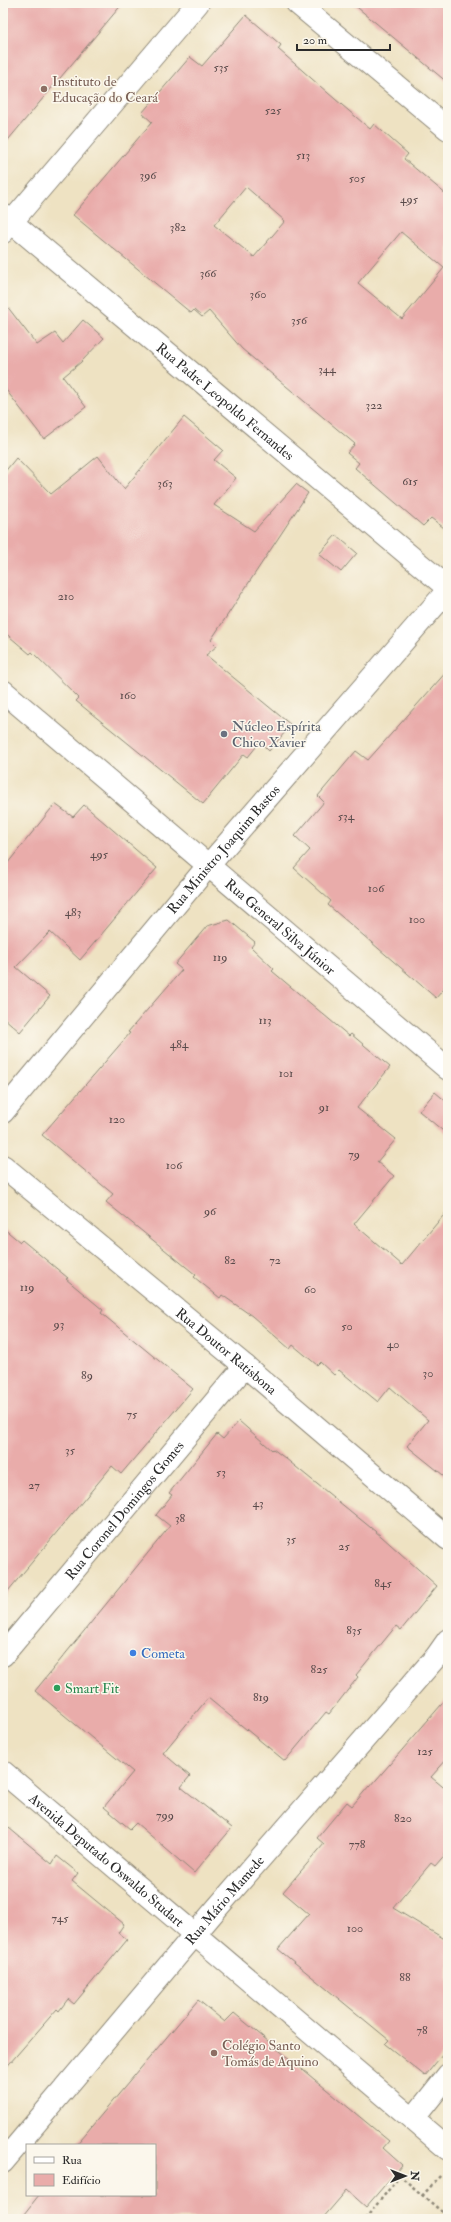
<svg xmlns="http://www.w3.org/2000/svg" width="451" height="2222" viewBox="0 0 451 2222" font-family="'IM FELL Double Pica',serif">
<rect width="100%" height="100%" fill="#fbf7ec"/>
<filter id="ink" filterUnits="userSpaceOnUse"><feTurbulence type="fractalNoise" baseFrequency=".025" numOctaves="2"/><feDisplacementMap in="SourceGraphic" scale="8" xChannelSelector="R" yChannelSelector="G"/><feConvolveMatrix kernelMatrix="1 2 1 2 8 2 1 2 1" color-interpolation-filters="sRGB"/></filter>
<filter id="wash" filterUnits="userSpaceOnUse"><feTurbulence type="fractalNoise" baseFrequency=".012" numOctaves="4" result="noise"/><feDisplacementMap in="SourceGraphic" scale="16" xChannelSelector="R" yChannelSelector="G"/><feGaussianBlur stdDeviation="0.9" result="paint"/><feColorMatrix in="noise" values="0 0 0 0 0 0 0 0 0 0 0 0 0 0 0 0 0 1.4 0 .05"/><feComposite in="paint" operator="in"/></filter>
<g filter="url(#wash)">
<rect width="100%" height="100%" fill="#eee2c2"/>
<g id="blocks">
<g fill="#e9acaa" fill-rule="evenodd">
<path d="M3 3H123L3 146Z"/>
<path d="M352 3H448V83Z"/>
<path d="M246 15 281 45 278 49 328 93 370 129 374 124 408 154 404 159 448 196V531L431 518 423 526 355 468 359 463 347 453 355 444 242 349 209 311 202 317 194 310 191 313 73 215 152 122 142 113 190 57 202 66ZM246 187 285 221 254 257 214 225ZM401 232 444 268 402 319 358 283Z"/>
<path d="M3 301 37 345 55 333 63 343 83 320 104 338 81 362 63 377 86 407 44 439 3 386Z"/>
<path d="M184 417 223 450 214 460 236 478 214 505 254 531 296 484 308 493 211 640 217 646 206 655 291 725 269 751 260 742 248 757 244 754 203 804 76 701 79 698 32 652 30 654 3 631V474L16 458 51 494 98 456 124 489Z"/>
<path d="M336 535 357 553 341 572 319 554Z"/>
<path d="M448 670V984L436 998 328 905 331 901 294 868 310 850 295 836 324 802 318 796 356 751 368 760Z"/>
<path d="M55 804 73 817 84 805 157 868 80 960 50 932 16 967 50 996 20 1032 3 1017V869Z"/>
<path d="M229 920 255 942 251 947 274 969 272 971 349 1036 351 1034 390 1067 357 1108 396 1139 377 1162 394 1176 354 1224 402 1265 448 1210V1479L407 1446 428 1420 390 1387 378 1402 339 1370 334 1375 320 1362 317 1365 293 1345 290 1349 252 1316 222 1295 220 1298 194 1277 196 1275 106 1202 113 1194 42 1135 130 1033 128 1032 182 970 175 964 207 926Z"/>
<path d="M435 1092 448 1103V1135L419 1111Z"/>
<path d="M3 1228 20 1242 22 1240 68 1278 66 1279 103 1310 101 1313 193 1389 121 1474 112 1466 3 1597Z"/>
<path d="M239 1421 272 1450 273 1449 285 1458 381 1536 437 1586 401 1630 396 1626 356 1675 358 1677 329 1714 326 1712 285 1761 208 1698 163 1753 190 1776 181 1787 232 1828 194 1873 136 1823 130 1829 104 1807 133 1772 35 1691 170 1526 156 1515 172 1495 169 1493 217 1434 223 1439Z"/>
<path d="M448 1697V1758L431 1777 448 1791V1851L435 1866 431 1863 393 1908 448 1941V2048L425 2076 385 2044 389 2040 278 1949 309 1914 283 1892 324 1844 317 1838 347 1802 352 1806 369 1786 370 1787Z"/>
<path d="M3 1823 52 1864 57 1856 78 1873 72 1881 124 1924 118 1933 127 1940 74 2004 68 1999 59 2011 57 2009 3 2071Z"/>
<path d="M198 2000 225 2022 234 2013 389 2141 383 2148 402 2165 366 2207 347 2190 322 2219H20L39 2195H155V2145H76Z"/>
</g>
</g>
</g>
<g filter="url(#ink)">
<use href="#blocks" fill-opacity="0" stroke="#8c8676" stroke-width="1"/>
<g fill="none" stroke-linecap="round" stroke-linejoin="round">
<defs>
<g id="minor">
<path d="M297 3 448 129"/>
<path id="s1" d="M3 215 448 588"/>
<path d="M3 232 198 3"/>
<path id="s2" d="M3 691 448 1069"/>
<path id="s3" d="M3 1112 208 866 448 590"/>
<path id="s4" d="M3 1166 245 1366 448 1539"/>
<path id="s5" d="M3 1655 245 1366"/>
<path id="s6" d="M3 1772 448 2149"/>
<path d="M413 2119 448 2075"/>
<path id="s7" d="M3 2162 217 1908 436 1657 448 1640"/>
</g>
</defs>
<use href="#minor" stroke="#8c8676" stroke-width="24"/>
<g stroke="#8c8676" stroke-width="2.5" stroke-dasharray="3 3" stroke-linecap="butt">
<path d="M422 2196 441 2175"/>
<path d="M365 2219 400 2176 448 2217"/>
</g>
<use href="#minor" stroke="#fff" stroke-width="22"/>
</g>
</g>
<g fill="#8d6e63" stroke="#fbf7ec" stroke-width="1.5">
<circle cx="44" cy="89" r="4"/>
<circle cx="214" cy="2053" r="4"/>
</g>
<circle fill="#6b7280" stroke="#fbf7ec" stroke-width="1.5" cx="224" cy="734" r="4"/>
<circle fill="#3f7fe0" stroke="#fbf7ec" stroke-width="1.5" cx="133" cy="1653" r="4"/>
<circle fill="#2e9e5b" stroke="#fbf7ec" stroke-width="1.5" cx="57" cy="1688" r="4"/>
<g text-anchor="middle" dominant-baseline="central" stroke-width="3" stroke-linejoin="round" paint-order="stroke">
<g font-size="12" fill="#5a4b4b">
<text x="221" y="67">535</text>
<text x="273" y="110">525</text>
<text x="303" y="155">513</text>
<text x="148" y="175">396</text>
<text x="357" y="178">505</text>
<text x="409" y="199">495</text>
<text x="178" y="227">382</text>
<text x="208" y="273">366</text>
<text x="258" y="294">360</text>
<text x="299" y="320">356</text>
<text x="327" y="369">344</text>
<text x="374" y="405">322</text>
<text x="410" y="481">615</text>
<text x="165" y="483">363</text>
<text x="66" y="596">210</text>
<text x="128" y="695">160</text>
<text x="346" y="816">534</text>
<text x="99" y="854">495</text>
<text x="376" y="888">106</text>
<text x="73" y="912">483</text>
<text x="417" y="919">100</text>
<text x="220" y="957">119</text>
<text x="265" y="1020">113</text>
<text x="179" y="1044">484</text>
<text x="286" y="1073">101</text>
<text x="324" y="1107">91</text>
<text x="117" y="1119">120</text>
<text x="354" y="1154">79</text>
<text x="174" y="1165">106</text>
<text x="210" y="1211">96</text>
<text x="230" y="1260">82</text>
<text x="275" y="1260">72</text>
<text x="27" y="1287">119</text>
<text x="310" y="1289">60</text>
<text x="59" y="1324">93</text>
<text x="347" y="1326">50</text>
<text x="393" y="1344">40</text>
<text x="428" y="1373">30</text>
<text x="87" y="1375">89</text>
<text x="132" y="1414">75</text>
<text x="70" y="1450">35</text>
<text x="221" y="1472">53</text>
<text x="34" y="1485">27</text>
<text x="258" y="1503">43</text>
<text x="180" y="1518">38</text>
<text x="291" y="1539">35</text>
<text x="344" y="1546">25</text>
<text x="383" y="1583">845</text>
<text x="354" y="1630">835</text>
<text x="319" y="1669">825</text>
<text x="261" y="1697">819</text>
<text x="425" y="1751">125</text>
<text x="165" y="1815">799</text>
<text x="403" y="1818">820</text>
<text x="357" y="1844">778</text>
<text x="60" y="1918">745</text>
<text x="355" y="1928">100</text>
<text x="405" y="1977">88</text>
<text x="422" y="2030">78</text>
</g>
<g font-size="14" fill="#785e54" stroke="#fbf7ec" text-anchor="start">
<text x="52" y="81">Instituto de<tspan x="52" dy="16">Educação do Ceará</tspan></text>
<text x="222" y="2045">Colégio Santo<tspan x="222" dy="16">Tomás de Aquino</tspan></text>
</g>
<g font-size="14" fill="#2b2b2b" stroke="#fbf7ec">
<text stroke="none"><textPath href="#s1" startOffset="290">Rua Padre Leopoldo Fernandes</textPath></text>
<text stroke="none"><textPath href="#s3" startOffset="343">Rua Ministro Joaquim Bastos</textPath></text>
<text stroke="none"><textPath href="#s2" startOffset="364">Rua General Silva Júnior</textPath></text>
<text stroke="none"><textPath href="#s4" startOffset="290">Rua Doutor Ratisbona</textPath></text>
<text stroke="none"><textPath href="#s5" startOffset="189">Rua Coronel Domingos Gomes</textPath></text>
<text stroke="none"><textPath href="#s6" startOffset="136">Avenida Deputado Oswaldo Studart</textPath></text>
<text stroke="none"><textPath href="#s7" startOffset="343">Rua Mário Mamede</textPath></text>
</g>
<g font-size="14" fill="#5b616d" stroke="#fbf7ec" text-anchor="start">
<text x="232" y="726">Núcleo Espírita<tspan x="232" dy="16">Chico Xavier</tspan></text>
</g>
<g font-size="14" fill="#366cbe" stroke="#fbf7ec" text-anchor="start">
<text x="141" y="1653">Cometa</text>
</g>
<g font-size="14" fill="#27864d" stroke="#fbf7ec" text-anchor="start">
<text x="65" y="1688">Smart Fit</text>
</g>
</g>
<rect width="451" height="2222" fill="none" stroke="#fbf7ec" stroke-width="16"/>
<rect x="26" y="2144" width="130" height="52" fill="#fbf7ec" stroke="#a8a59f"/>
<rect x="34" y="2157" width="20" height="6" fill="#ffffff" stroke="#a8a59f"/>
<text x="62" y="2164" font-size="12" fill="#2b2b2b">Rua</text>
<rect x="34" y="2174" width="20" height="12" fill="#e9acaa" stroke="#a8a59f"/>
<text x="62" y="2184" font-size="12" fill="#2b2b2b">Edifício</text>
<g transform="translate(405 2176) rotate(90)" stroke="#fbf7ec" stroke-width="3" paint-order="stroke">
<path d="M0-3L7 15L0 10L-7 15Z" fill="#2b2b2b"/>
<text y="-6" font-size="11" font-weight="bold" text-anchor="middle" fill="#2b2b2b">N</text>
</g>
<path d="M297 44v6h93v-6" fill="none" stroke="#2b2b2b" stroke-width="2"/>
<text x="303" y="44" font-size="12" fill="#2b2b2b" stroke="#fbf7ec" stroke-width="3" paint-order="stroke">20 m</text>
</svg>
